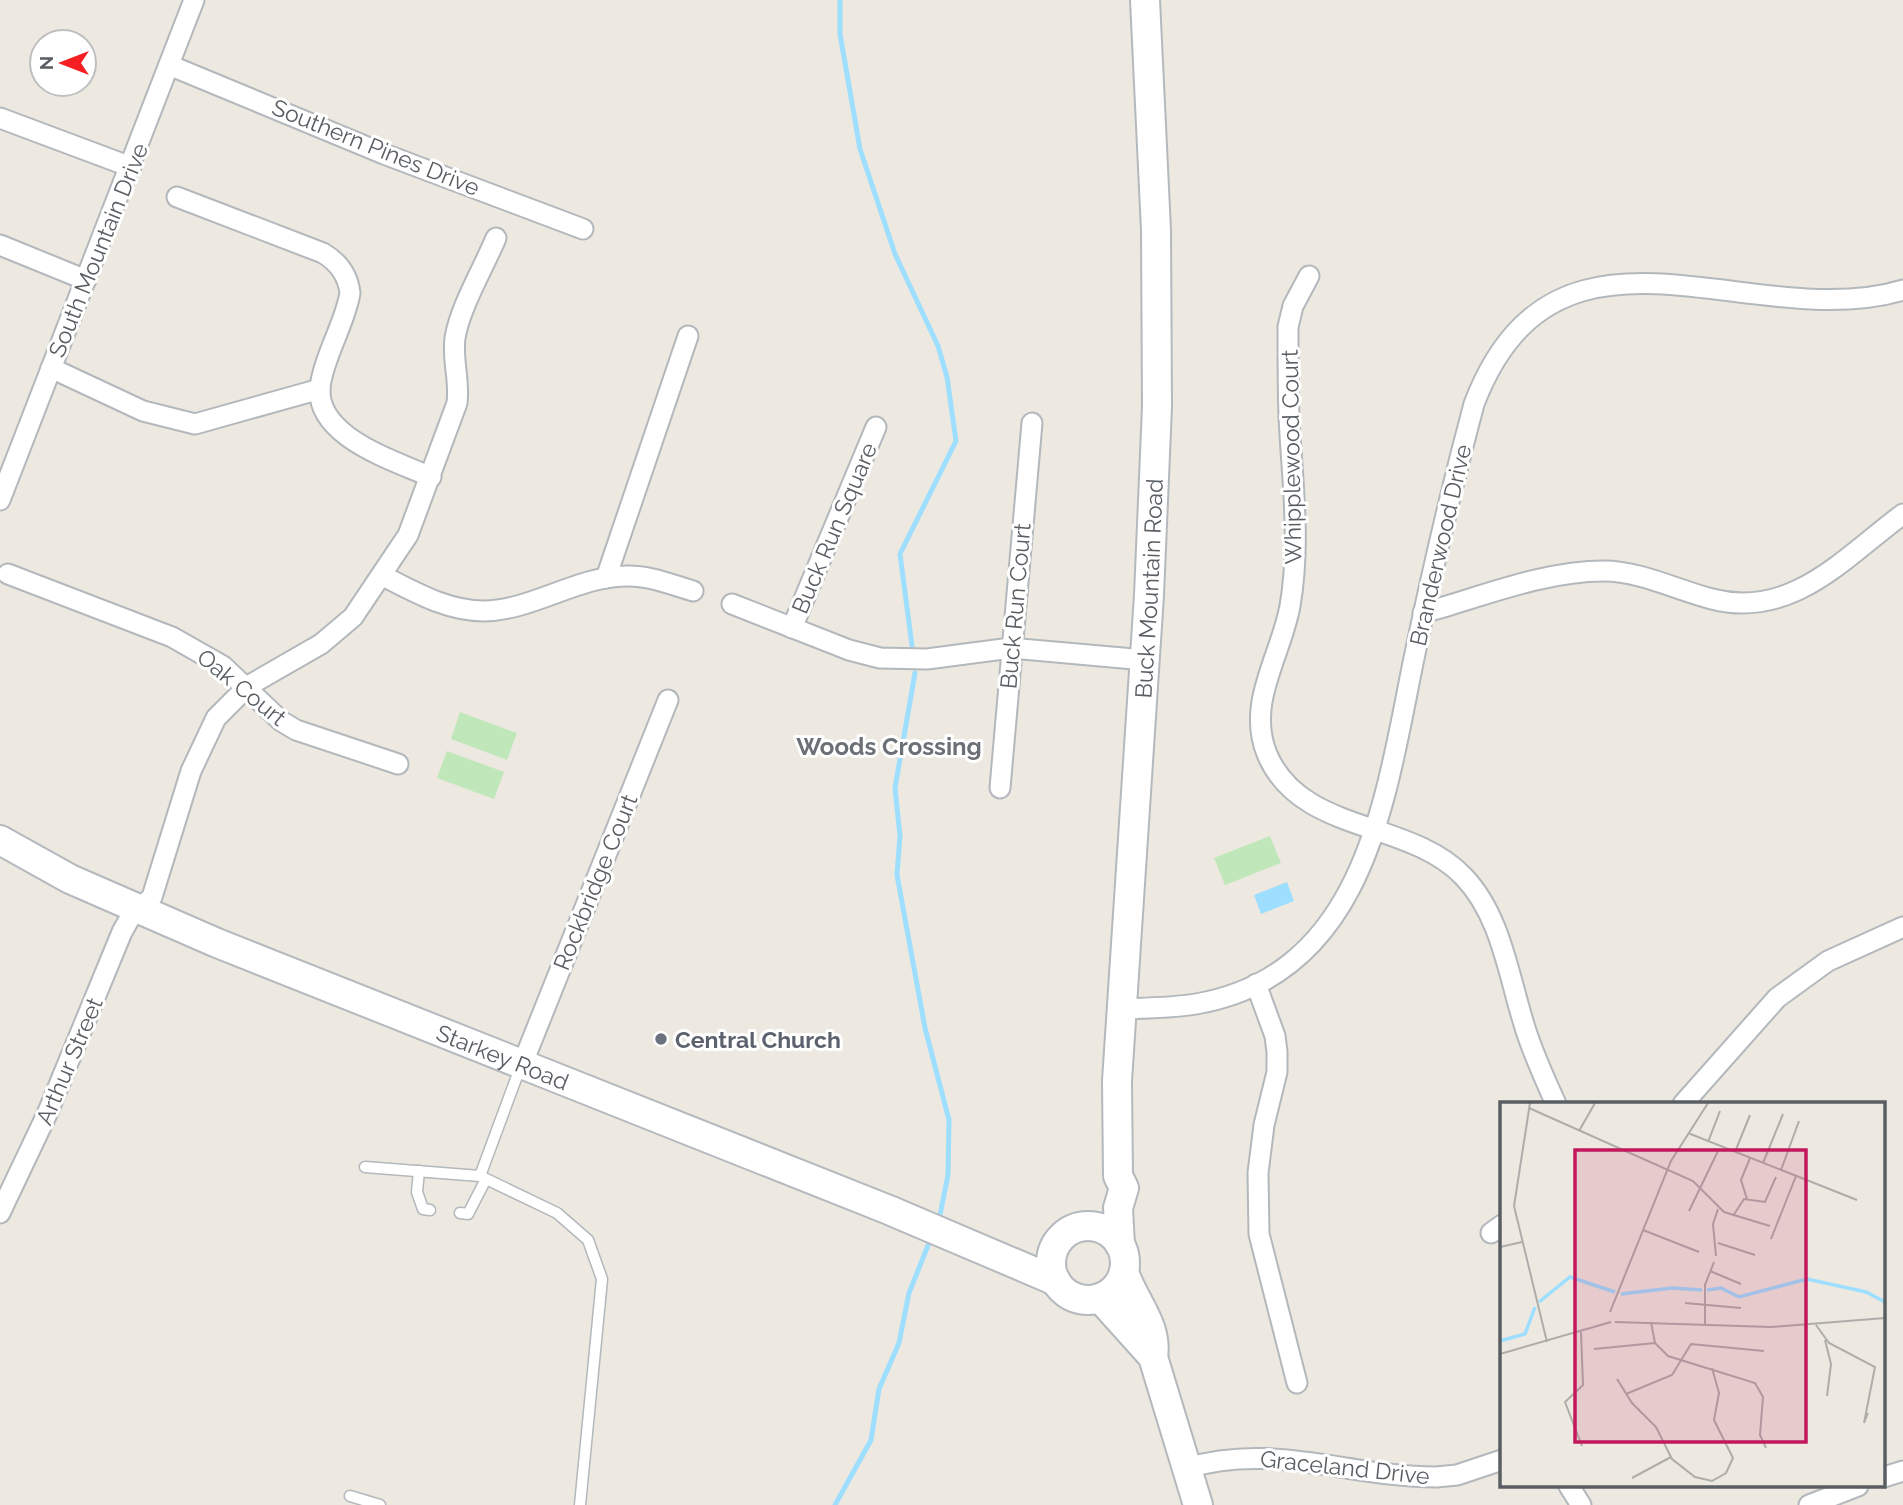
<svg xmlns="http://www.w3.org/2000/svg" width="1903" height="1505" viewBox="0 0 1903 1505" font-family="Raleway,sans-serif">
<rect width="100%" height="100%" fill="#ede9e0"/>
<g fill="#bfe7ba">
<path d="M460 712 517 733 507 760 451 739Z"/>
<path d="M447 751 504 772 494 799 437 778Z"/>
<path d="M1270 836 1281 863 1225 885 1214 858Z"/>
</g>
<path fill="#9edeff" d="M1287 882 1294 901 1261 914 1254 895Z"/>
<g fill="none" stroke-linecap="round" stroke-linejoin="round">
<g stroke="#9edeff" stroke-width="5">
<path d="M840 0V34L860 149 895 254 938 346 947 377 956 441 900 554 912 646"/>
<path d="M915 673 895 788 900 836 897 875 925 1028 949 1120 948 1175 940 1215"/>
<path d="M835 1505 871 1440 879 1389 899 1343 909 1293 929 1243"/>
</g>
<defs>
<g id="service">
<path d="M365 1167 480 1176 520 1068"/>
<path d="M419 1171 417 1192 423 1209 430 1210"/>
<path d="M480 1176 557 1213 588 1240 602 1279 580 1505"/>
<path d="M460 1213 468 1214 486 1179"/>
<path d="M350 1496 380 1505"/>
</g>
<g id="minor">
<path d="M169 65 384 154 583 229"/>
<path d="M0 118 131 167"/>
<path d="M177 197 323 253C338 262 348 275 350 293 345 323 327 350 321 381 309 435 393 460 431 477"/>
<path d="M0 245 86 280"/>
<path d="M1309 276 1293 306 1288 327C1288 357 1288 387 1289 417 1292 480 1301 542 1290 606 1281 656 1246 703 1267 754 1300 834 1408 819 1463 876 1500 914 1508 972 1523 1021 1531 1050 1544 1077 1556 1104"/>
<path d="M51 368 143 411 195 424 320 389"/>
<path d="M0 500 194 0"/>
<path d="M8 574 172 637 223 666 281 721 296 730 398 764"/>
<path d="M383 576C415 592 447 611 484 611 533 610 576 577 625 576 648 575 670 584 693 591"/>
<path d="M606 578 688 336"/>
<path d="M732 604 849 650 880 658 927 659 1011 648 1145 660"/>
<path d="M1423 613C1481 597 1543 571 1604 571 1640 571 1677 590 1712 599 1792 620 1846 556 1903 514"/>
<path d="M792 628 876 427"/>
<path d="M1000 788 1032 423"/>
<path d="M1256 984 1275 1036 1277 1052V1072L1264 1125 1258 1173 1259 1234 1297 1383"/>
<path d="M1121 1009C1146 1008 1171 1008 1196 1004 1364 975 1385 801 1413 663 1431 576 1451 490 1474 404 1556 190 1750 336 1903 290"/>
<path d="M522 1065 668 700"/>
<path d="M1683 1104 1777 998 1828 961 1903 927"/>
<path d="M0 1213 47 1114 122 932 131 916 152 897 191 771 216 718 248 686 321 644 353 617 408 535 457 403C460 381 452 360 455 338 460 307 484 267 496 238"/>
<path d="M1491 1233 1502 1225"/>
<path d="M1187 1468C1273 1442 1350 1477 1436 1477L1457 1475 1502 1460"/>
<path d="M1884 1477 1903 1471"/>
<path d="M1569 1486 1581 1505"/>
<path d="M1809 1505 1858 1486"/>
</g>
<g id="secondary">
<path id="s1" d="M0 840 70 879 217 943 889 1210 1056 1281"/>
<circle cx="1088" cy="1263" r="37"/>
<path id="s2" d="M1120 1245 1118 1208 1124 1188 1118 1176 1117 1081 1149 595 1157 407 1156 230 1145 0"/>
<path d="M1124 1272C1135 1304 1158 1325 1153 1357"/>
<path d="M1100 1298 1153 1357 1198 1505"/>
</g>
</defs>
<use href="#service" stroke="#b3b8bc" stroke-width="13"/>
<use href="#minor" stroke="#b3b8bc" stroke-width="23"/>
<use href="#secondary" stroke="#b4b9be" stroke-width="32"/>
<use href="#service" stroke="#fff" stroke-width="10"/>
<use href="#minor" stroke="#fff" stroke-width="19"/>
<use href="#secondary" stroke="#fff" stroke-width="28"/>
</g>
<circle fill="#6b7280" stroke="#fff" stroke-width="2.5" cx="661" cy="1039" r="7"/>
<g text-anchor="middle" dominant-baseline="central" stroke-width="6" stroke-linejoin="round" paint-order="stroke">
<g font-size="23" fill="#595e63" stroke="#fff">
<text transform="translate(376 147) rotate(22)">Southern Pines Drive</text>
<text transform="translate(98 250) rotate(-68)">South Mountain Drive</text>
<text transform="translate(1291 457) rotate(-91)">Whipplewood Court</text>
<text transform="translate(834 528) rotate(-67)">Buck Run Square</text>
<text transform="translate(1440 545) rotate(-77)">Branderwood Drive</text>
<text stroke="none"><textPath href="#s2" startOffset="660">Buck Mountain Road</textPath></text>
<text transform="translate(1015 606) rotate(-85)">Buck Run Court</text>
<text transform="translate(242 687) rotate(39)">Oak Court</text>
<text transform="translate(595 882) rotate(-68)">Rockbridge Court</text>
<text stroke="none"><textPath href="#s1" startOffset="548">Starkey Road</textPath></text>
<text transform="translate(69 1061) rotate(-67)">Arthur Street</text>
<text transform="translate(1345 1467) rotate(6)">Graceland Drive</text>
</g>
<g font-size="23" font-weight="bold" fill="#5b616d" stroke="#fff" text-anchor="start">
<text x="675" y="1039">Central Church</text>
</g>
<g font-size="24" font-weight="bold" fill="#6a7075" stroke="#fff">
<text x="889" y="746">Woods Crossing</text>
</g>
</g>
<g transform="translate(1500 1102)">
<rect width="385" height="385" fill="#ede9e0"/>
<path fill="none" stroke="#9edeff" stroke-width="3.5" d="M207 188 221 186 239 195 307 177 366 190 385 200M121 192 172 186 202 188M39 200 70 175 115 190M0 239 25 232 35 205"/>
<path fill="none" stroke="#aeadaa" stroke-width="2" d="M30 1 14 104 47 240M29 6 193 79 224 110 270 124M79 29 95 1M188 31 357 98M208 40 220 9M235 50 250 13M263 61 283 12M281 68 299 19M247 97 241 78 250 56M189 109 218 49M233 114 244 97 265 100 276 75M143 128 199 150M271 137 296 74M218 141 255 153M0 145 22 140M216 154 213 122 218 107M210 169 241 182M185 201 241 206M110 210 171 59 208 1M115 220 271 225 385 216M151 220 155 241 168 254 255 281 263 295 260 333 266 346M316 223 329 241 375 265 364 321 368 311M205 224V183L214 160M81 230 83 283 65 300 82 344M325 238 331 262 327 294M94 247 155 241M0 252 111 220M117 277 132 301 156 325 172 357 195 375 212 379 226 371 233 356 214 318 219 291 212 266M126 292 172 273 191 242 264 249M132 376 171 355"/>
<path fill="#c2185b" fill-opacity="0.15" stroke="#c2185b" stroke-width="3.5" d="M75 48H306V340H75Z"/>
<rect width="385" height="385" fill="none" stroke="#595e63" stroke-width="3.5"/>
</g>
<g transform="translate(63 63) rotate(270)"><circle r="33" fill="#ffffff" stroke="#bdbfc1" stroke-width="2"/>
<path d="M0-5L12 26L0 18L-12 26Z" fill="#f51e23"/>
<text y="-10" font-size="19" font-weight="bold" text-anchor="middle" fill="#595e63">N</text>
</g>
</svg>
